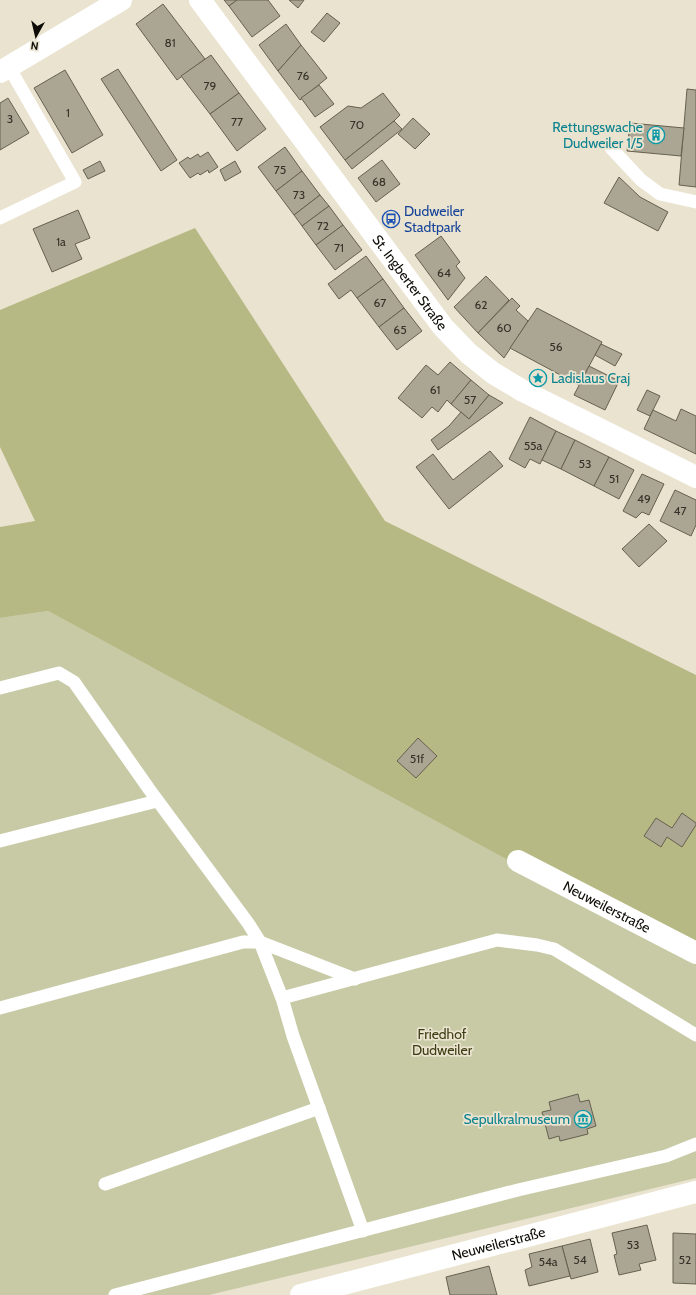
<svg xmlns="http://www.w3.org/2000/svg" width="696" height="1295" viewBox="0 0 696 1295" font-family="Cabin,sans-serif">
<rect width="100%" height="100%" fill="#e9e3cf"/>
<path fill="#c8caa6" d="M48 611 696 962V1178L209 1295H0V618Z"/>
<path fill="#b7b985" d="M195 228 385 521 696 675V962L48 611 0 618V527L35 521 0 447V310Z"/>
<g fill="#aba693" stroke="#66614f">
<path d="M224 0H237L229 6Z"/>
<path d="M237 0H268L280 16 252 37 229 6Z"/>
<path d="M289 0H304L298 8Z"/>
<path d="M163 4 205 59 177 80 136 24Z"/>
<path d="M327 13 340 23 324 42 311 32Z"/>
<path d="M286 24 301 45 278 71 259 45Z"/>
<path d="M301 45 327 78 300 100 278 71Z"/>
<path d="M211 55 239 93 210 114 181 76Z"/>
<path d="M118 69 177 160 161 171 101 79Z"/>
<path d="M65 70 103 135 72 153 34 88Z"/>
<path d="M319 85 334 104 315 117 301 98Z"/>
<path d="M687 89 696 90V187L679 185Z"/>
<path d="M239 93 266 129 237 151 210 114Z"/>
<path d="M383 93 400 115 394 121 345 160 320 127 348 106 361 108Z"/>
<path d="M8 98 29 133 0 150V103Z"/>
<path d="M413 118 430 134 415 149 398 134Z"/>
<path d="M394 121 402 129 352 169 345 160Z"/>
<path d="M630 123 684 128 681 156 627 151Z"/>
<path d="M285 147 302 171 276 191 258 167Z"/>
<path d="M208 152 218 167 209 173 208 170 200 175 198 173 190 178 179 163 188 157 190 159 198 154 200 157Z"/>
<path d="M382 160 400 184 376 202 358 178Z"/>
<path d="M100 161 105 171 88 179 83 170Z"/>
<path d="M235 161 241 172 225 181 220 170Z"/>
<path d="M302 171 320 195 294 215 276 191Z"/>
<path d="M619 177 640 197 668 212 658 231 604 203Z"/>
<path d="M320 195 329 206 302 226 294 215Z"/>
<path d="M329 206 343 225 316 245 302 226Z"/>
<path d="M78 210 90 238 75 244 82 259 52 272 33 229Z"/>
<path d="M343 225 362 250 335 270 316 245Z"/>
<path d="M441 236 460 262 456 266 465 278 448 300 415 255Z"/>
<path d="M366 256 383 279 357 298 351 290 339 299 328 284Z"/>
<path d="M486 276 509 300 478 333 454 307Z"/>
<path d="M383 279 404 308 379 327 357 298Z"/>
<path d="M512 298 520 306 516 310 528 321 504 358 478 333Z"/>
<path d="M404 308 422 331 397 350 379 327Z"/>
<path d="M537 308 602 342 579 385 510 348Z"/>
<path d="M601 344 622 354 615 366 595 355Z"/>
<path d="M450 362 471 380 451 404 447 400 438 412 432 407 422 418 398 398 426 365 438 375Z"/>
<path d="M589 366 619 381 605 410 574 395Z"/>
<path d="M471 380 489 395 469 419 451 404Z"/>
<path d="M647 390 660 396 650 416 637 410Z"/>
<path d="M489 395 503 403 438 450 431 440 449 426 461 412 469 419Z"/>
<path d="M681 409 696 416V454L644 429 653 410 676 421Z"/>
<path d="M530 417 556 431 540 464 530 459 525 468 509 459Z"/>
<path d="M556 431 575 440 561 469 542 460Z"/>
<path d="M575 440 609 457 594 486 561 469Z"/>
<path d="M490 451 503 466 449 509 416 467 433 454 453 480Z"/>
<path d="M609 457 634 470 619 499 594 486Z"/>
<path d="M642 474 664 484 649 515 642 512 636 518 623 511Z"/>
<path d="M675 490 696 500V525L691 536 660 521Z"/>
<path d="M649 524 667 541 639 567 622 549Z"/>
<path d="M418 738 437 756 416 778 397 761Z"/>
<path d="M682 813 696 823V825L682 847 667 837 661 847 644 836 656 818 672 828Z"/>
<path d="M578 1094 580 1102 589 1100 596 1126 587 1129 588 1134 560 1141 559 1136 549 1139 542 1112 551 1110 549 1102Z"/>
<path d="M647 1225 656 1260 639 1264 641 1270 619 1275 614 1255 617 1254 612 1233Z"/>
<path d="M673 1233 696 1234V1284L673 1283Z"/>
<path d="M590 1239 598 1272 571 1279 562 1246Z"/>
<path d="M562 1246 570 1276 529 1286 525 1270 532 1267 529 1254Z"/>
<path d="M489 1266 497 1295H450L446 1277Z"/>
</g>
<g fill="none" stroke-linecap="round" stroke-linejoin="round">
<g stroke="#fff" stroke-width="13">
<path d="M611 148 641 180 660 194 696 202"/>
<path d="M0 218 75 182 9 67"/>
<path d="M0 688 59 673 74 682 149 789 248 923 260 942 282 998 293 1036 363 1231"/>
<path d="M0 841 157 801"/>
<path d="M282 998 497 940 537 945 554 949 696 1035"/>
<path d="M0 1008 243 942H260L355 979"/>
<path d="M105 1184 319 1108"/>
<path d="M115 1295 518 1190 666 1156 696 1144"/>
</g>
<g stroke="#fff" stroke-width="22">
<path d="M0 72 121 0"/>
<path id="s1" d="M518 861 696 953"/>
<path id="s2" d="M301 1295 696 1192"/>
</g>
<path stroke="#fff" stroke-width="22" id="s3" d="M200 0 443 327 468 353 493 373 523 391 696 477"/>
</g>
<defs>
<symbol id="building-ring" viewBox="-11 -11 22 22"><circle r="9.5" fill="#e9e3cf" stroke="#0f9aa8" stroke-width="1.5"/><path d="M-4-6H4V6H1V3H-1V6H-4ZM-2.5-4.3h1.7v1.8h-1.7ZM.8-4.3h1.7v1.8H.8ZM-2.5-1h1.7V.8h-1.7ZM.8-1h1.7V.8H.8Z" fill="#0f9aa8"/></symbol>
<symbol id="bus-ring" viewBox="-11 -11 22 22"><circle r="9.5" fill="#e9e3cf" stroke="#1a4fb4" stroke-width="1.5"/><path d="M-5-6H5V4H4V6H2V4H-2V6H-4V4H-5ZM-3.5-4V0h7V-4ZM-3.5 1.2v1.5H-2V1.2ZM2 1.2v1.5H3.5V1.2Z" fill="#1a4fb4"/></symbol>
<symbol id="sight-ring" viewBox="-11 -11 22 22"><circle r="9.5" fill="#e9e3cf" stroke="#0f9aa8" stroke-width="1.5"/><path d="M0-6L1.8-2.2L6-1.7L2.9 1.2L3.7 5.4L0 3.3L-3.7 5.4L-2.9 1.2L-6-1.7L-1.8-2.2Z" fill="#0f9aa8"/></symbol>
<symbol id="museum-ring" viewBox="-11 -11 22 22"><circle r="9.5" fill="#e9e3cf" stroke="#0f9aa8" stroke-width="1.5"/><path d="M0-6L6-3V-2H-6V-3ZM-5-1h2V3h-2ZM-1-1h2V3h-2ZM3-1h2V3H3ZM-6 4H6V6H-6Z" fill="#0f9aa8"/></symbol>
</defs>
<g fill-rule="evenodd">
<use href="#building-ring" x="646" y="125" width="20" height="20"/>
<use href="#bus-ring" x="381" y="209" width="20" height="20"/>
<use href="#sight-ring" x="528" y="368" width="20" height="20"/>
<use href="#museum-ring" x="573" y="1109" width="20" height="20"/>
</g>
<g text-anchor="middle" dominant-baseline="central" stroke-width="3.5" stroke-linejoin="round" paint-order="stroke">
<g font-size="12" fill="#353229">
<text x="170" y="42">81</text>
<text x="303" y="75">76</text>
<text x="210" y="85">79</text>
<text x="68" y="112">1</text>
<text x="10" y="118">3</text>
<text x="237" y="121">77</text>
<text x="357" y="124">70</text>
<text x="280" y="169">75</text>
<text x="379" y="181">68</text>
<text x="299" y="194">73</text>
<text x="323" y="225">72</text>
<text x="61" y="241">1a</text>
<text x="339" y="247">71</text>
<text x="444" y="272">64</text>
<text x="380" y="302">67</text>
<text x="481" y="304">62</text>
<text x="504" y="327">60</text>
<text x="400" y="329">65</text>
<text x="556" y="346">56</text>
<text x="435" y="389">61</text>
<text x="470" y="399">57</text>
<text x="533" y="445">55a</text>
<text x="585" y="463">53</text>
<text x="614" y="478">51</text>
<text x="644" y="498">49</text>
<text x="680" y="510">47</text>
<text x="417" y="758">51f</text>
<text x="633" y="1244">53</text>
<text x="580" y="1259">54</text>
<text x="685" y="1259">52</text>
<text x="548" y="1261">54a</text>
</g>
<g font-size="14" fill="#0d838f" stroke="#e9e3cf" text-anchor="end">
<text x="643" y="127">Rettungswache<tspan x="643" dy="16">Dudweiler 1/5</tspan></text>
<text x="551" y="378" text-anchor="start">Ladislaus Craj</text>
<text x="570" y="1119">Sepulkralmuseum</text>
</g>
<g font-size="14" fill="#164399" stroke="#e9e3cf" text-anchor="start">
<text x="404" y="211">Dudweiler<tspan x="404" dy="16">Stadtpark</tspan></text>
</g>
<g font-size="14" fill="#0e0c06" stroke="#e9e3cf">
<text stroke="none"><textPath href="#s3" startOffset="352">St. Ingberter Straße</textPath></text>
<text stroke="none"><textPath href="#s1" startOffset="100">Neuweilerstraße</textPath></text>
<text stroke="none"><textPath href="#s2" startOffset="204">Neuweilerstraße</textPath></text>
</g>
<g font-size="14" fill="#3c3d13" stroke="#e9e3cf">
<text x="442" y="1034">Friedhof<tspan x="442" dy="16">Dudweiler</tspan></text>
</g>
</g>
<g transform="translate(36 36) rotate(188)" stroke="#e9e3cf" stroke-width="3" paint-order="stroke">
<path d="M0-3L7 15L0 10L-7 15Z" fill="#0e0c06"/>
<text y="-6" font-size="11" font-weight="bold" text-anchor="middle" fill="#0e0c06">N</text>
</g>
</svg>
